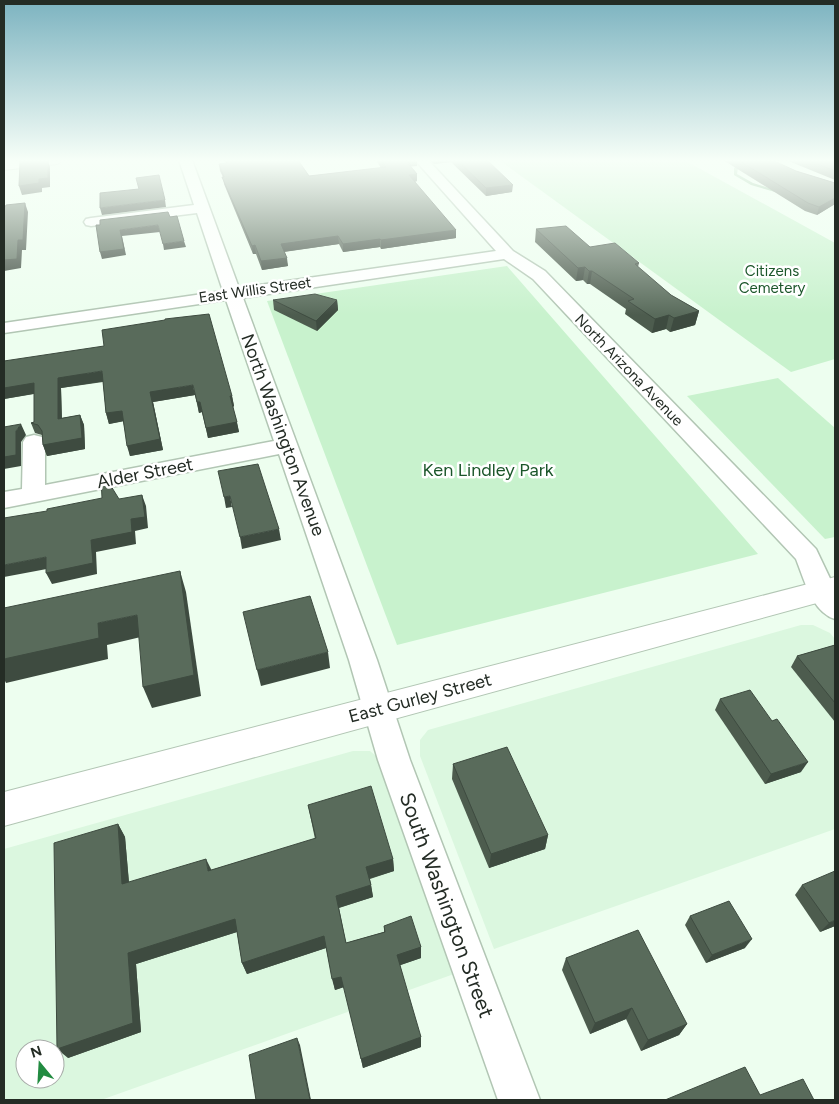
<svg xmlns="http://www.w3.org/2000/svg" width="839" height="1104" viewBox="0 0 839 1104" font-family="Figtree,sans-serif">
<rect width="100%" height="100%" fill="#edfeef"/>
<g fill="#dbf7df" fill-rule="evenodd">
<path d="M801 625H813L830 633 835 639V829L494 949 420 756V740L428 730Z"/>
<path d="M353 751H370L382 761 454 974 101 1100H4V849ZM25 1049H55V1079H25Z"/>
</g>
<g fill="#c8f2cd">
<path d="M499 160H684L835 243V359L791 372Z"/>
<path d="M507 266 758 554 397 645 267 301Z"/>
<path d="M778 378 835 428V537L825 539 687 396Z"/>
</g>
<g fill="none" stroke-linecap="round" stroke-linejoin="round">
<path fill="#7bb283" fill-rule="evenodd" d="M743 160H747L738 168 737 174 753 183 782 192V194L751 185 734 175V168Z"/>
<defs>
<path id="street" d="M179 160H192L239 288 496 251 415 160H428L513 251 545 271 816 549 835 589V619C812 612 804 579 796 559L533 279 504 259 243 298 377 660 410 760 540 1100H498L378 760 349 660 279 454 4 508V492L22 489 23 442 26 437 34 435 42 437 45 442V485L274 441 226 300 4 333V323L223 291 197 213 91 226 86 225 84 222 86 219 91 218 194 205Z"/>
<path id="secondary" d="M835 577V598L4 826V792Z"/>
<path id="primary" d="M18 160H64L57 164 4 170V162Z"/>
</defs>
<use href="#street" stroke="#b2c6b4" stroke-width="3"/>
<use href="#secondary" stroke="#b2c6b4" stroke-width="2"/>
<use href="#primary" stroke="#b2c6b4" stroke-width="2"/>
<use href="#street" fill="#fff" fill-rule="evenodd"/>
<use href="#secondary" fill="#fff" fill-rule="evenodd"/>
<use href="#primary" fill="#fff" fill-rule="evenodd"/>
</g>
<g fill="#4d5c4e">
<path d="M224 160H298L309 176 381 168 376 160H417V166H411L417 174V181L415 182 456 238 381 249 380 247 343 252 339 244 284 252 288 266 262 270 256 254H253L224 184 223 177 220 171 219 164 226 163Z"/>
<path d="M430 160H487L512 192 486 196 451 162 434 164Z"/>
<path d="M723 160H772L796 171 835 183V204L817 215 805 211Z"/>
<path d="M786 160H835V180Z"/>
<path d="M536 229 639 263 638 267 671 295 699 311 695 325 670 332 666 329 652 333 625 314 626 309 590 284H587L583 280 576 281 535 242Z"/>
<path d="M273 300H337L338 310 317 331 274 310Z"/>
<path d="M4 361 232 396 234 406 233 407 239 432 208 438 202 412 199 413 195 395 153 402 163 450 130 456 123 421 109 424 106 413 103 382 61 388 62 418 80 415 84 425 85 449 47 456 43 445 42 435 35 433 31 423 34 422V394L4 399Z"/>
<path d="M835 645V722L791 667 797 656Z"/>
<path d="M720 699 801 772 765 784 715 710Z"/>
<path d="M453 764 548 835 545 849 489 868 452 779Z"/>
<path d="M308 805 393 859 394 871 370 879 373 897 339 908 346 943 384 932V926L421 947V958L400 965 421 1047 363 1068 344 987 335 990 326 948 247 974 242 963 237 932 136 964 141 1032 68 1058 118 824 125 837 129 882 211 870 315 839Z"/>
<path d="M802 885 835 926 820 932 795 895Z"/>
<path d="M690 916 745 948 706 963 685 925Z"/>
<path d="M566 958 687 1024 679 1035 641 1051 626 1019 590 1034 562 970Z"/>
</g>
<g fill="#3e4b40">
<path d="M48 160 50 167V187L42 188V192L22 195 19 186 39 179Z"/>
<path d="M405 160H417V166L405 167Z"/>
<path d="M434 160H451V162L434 164Z"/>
<path d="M417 174V181L409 182V175Z"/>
<path d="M513 185 512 192 486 196V188Z"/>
<path d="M835 198V204L817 215 819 207Z"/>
<path d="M165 200 166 207 102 215 100 208Z"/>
<path d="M25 203 28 212 26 250H22L21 268 4 271V260L18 240Z"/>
<path d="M158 225 160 232 122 236 126 255 102 259 100 252 120 230Z"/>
<path d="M456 230V238L381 249V240Z"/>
<path d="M338 236 339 244 282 252 281 244Z"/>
<path d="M380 239V247L343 252V244Z"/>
<path d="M184 241 186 247 164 250 163 244Z"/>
<path d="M255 245 256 254H253L252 246Z"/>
<path d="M287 258 288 266 262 270 261 261Z"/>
<path d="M585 267 583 280 576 281 578 268Z"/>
<path d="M589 271H592L590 284H587Z"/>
<path d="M337 300 338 310 317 331 316 321Z"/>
<path d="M699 311 695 325 670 332 674 318Z"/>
<path d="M669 315 666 329 652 333 655 319Z"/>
<path d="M102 371 105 381 61 388 62 429 58 419V378Z"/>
<path d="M34 383 38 393 4 399V388Z"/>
<path d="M193 385 195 395 153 402 163 450 130 456 127 446 150 392Z"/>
<path d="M230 396H232L234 406 232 407Z"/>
<path d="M197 402H200L202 412 199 413Z"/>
<path d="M122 411 125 421 109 424 106 413Z"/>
<path d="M80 415 84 425 85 449 47 456 43 445Z"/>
<path d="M237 422 239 432 208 438 206 428Z"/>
<path d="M21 424 26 435 21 442V466L4 469V457L16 431Z"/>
<path d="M142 495 146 506 148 528 135 531 136 544 96 552 97 574 52 584 46 573 91 540 131 519Z"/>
<path d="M230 496 232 507 226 508 224 497Z"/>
<path d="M279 529 281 540 242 549 240 537Z"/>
<path d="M46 557 52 568 4 577V565Z"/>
<path d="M180 571 186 592 201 696 152 708 143 687Z"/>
<path d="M137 615 145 636 107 645 108 659 6 683 4 679V659L98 623Z"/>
<path d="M328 652 330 668 261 686 257 670Z"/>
<path d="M808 762 801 772 765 784 771 774Z"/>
<path d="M118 824 125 837 130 896 122 884Z"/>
<path d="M548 835 545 849 489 868 491 854Z"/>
<path d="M206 859 212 871H208Z"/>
<path d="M393 859 394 871 368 879 366 867Z"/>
<path d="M371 885 373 897 338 908 336 896Z"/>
<path d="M235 919 240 931 136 964 141 1032 68 1058 57 1049 128 953Z"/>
<path d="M835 920V926L820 932 829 923Z"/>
<path d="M324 936 326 948 247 974 242 963Z"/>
<path d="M752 939 745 948 706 963 712 955Z"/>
<path d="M421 947V958L398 966 397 955Z"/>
<path d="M341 977 344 987 335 990 332 979Z"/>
<path d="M632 1008 626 1019 590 1034 595 1023Z"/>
<path d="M687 1024 679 1035 641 1051 648 1040Z"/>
<path d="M421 1037V1047L363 1068 361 1059Z"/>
<path d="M297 1038 300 1045 311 1100H310Z"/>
</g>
<g fill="#596b5b" stroke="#3e4b40">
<path d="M28 160H48V178L39 179V183L19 186 20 161Z"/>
<path d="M226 160H298L309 176 386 167 381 160H405L417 174 409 175 456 230 381 240 380 239 343 244 338 236 281 244 287 258 261 261 255 245 252 246 222 177H224L219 164 227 163Z"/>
<path d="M457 160H487L513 185 486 188Z"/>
<path d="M738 160H772L796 171 835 183V198L819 207 808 203Z"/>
<path d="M808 160H835V171Z"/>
<path d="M159 175 165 200 100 208V193L139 189 136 178Z"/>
<path d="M25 203 23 240H18L17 259 4 260V208L5 207 6 205Z"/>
<path d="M168 212 170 217 177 216 184 241 163 244 158 225 120 230 124 249 100 252 96 225H100V220Z"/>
<path d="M566 226 590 247 615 243 639 263 635 264 671 295 699 311 674 318 669 315 655 319 628 301 634 299 592 271H589L585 267 578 268 536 229Z"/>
<path d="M315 294 337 300 316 321 273 300Z"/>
<path d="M209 314 232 396H230L237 422 206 428 200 402H197L193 385 150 392 160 439 127 446 122 411 106 413 102 371 58 378V419L80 415 82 438 43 445 42 431 38 425 31 423 34 422V383L4 388V361L104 346 102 330 165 320V319Z"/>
<path d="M21 424 16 431V455L4 457V427Z"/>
<path d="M258 464 279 529 240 537 230 496 224 497 218 471Z"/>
<path d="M106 478 119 499 142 495 145 517 131 519 132 532 91 540 93 563 46 573V557L4 565V518L47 511V509L102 498 101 479Z"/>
<path d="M180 571 194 675 143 687 137 615 98 623 99 638 4 659V608Z"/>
<path d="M310 596 328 652 257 670 243 612Z"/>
<path d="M835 645V703L797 656Z"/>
<path d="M750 690 772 721 777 719 808 762 771 774 720 699Z"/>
<path d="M507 747 548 835 491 854 453 764Z"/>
<path d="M371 786 393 859 366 867 371 885 336 896 346 943 385 932 384 926 411 916 421 947 397 955 421 1037 361 1059 341 977 332 979 324 936 242 963 235 919 128 953 133 1023 57 1049 54 843 118 824 122 884 206 859 208 871 316 838 308 805Z"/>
<path d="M835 871V920L829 923 802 885Z"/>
<path d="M729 901 752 939 712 955 690 916Z"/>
<path d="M638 930 687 1024 648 1040 632 1008 595 1023 566 958Z"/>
<path d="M297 1038 310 1100H256L249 1055Z"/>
<path d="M745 1067 760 1095 803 1079 814 1100H665Z"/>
</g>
<linearGradient id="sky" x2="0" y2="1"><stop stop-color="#7cb3c0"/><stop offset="0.51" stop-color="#f7fff8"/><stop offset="1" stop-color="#f7fff8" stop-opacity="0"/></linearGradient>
<rect width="839" height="315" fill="url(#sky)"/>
<g text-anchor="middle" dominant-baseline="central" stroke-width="5" stroke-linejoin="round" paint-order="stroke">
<g font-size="15" fill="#1b562a" stroke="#fff">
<text x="772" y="271">Citizens<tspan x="772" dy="17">Cemetery</tspan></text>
</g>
<g font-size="15" fill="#242c25" stroke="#fff">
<text transform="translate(255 290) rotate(-8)">East Willis Street</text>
<text transform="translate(629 370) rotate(46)">North Arizona Avenue</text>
</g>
<g font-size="18" fill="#242c25" stroke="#fff">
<text transform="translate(283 435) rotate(70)">North Washington Avenue</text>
<text transform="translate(145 473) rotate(-11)">Alder Street</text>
<text transform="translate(420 698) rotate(-15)">East Gurley Street</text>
</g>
<g font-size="18" fill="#1b562a" stroke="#fff">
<text x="488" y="470">Ken Lindley Park</text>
</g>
<g font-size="21" fill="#242c25" stroke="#fff">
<text transform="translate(447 905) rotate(70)">South Washington Street</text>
</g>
</g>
<rect width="839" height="1104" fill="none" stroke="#242c25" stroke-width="10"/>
<g transform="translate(40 1064) rotate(342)"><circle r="24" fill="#ffffff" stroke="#a7aba8"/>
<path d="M0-4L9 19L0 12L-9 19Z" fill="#228b41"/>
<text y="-8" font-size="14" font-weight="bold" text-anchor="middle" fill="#242c25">N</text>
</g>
</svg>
